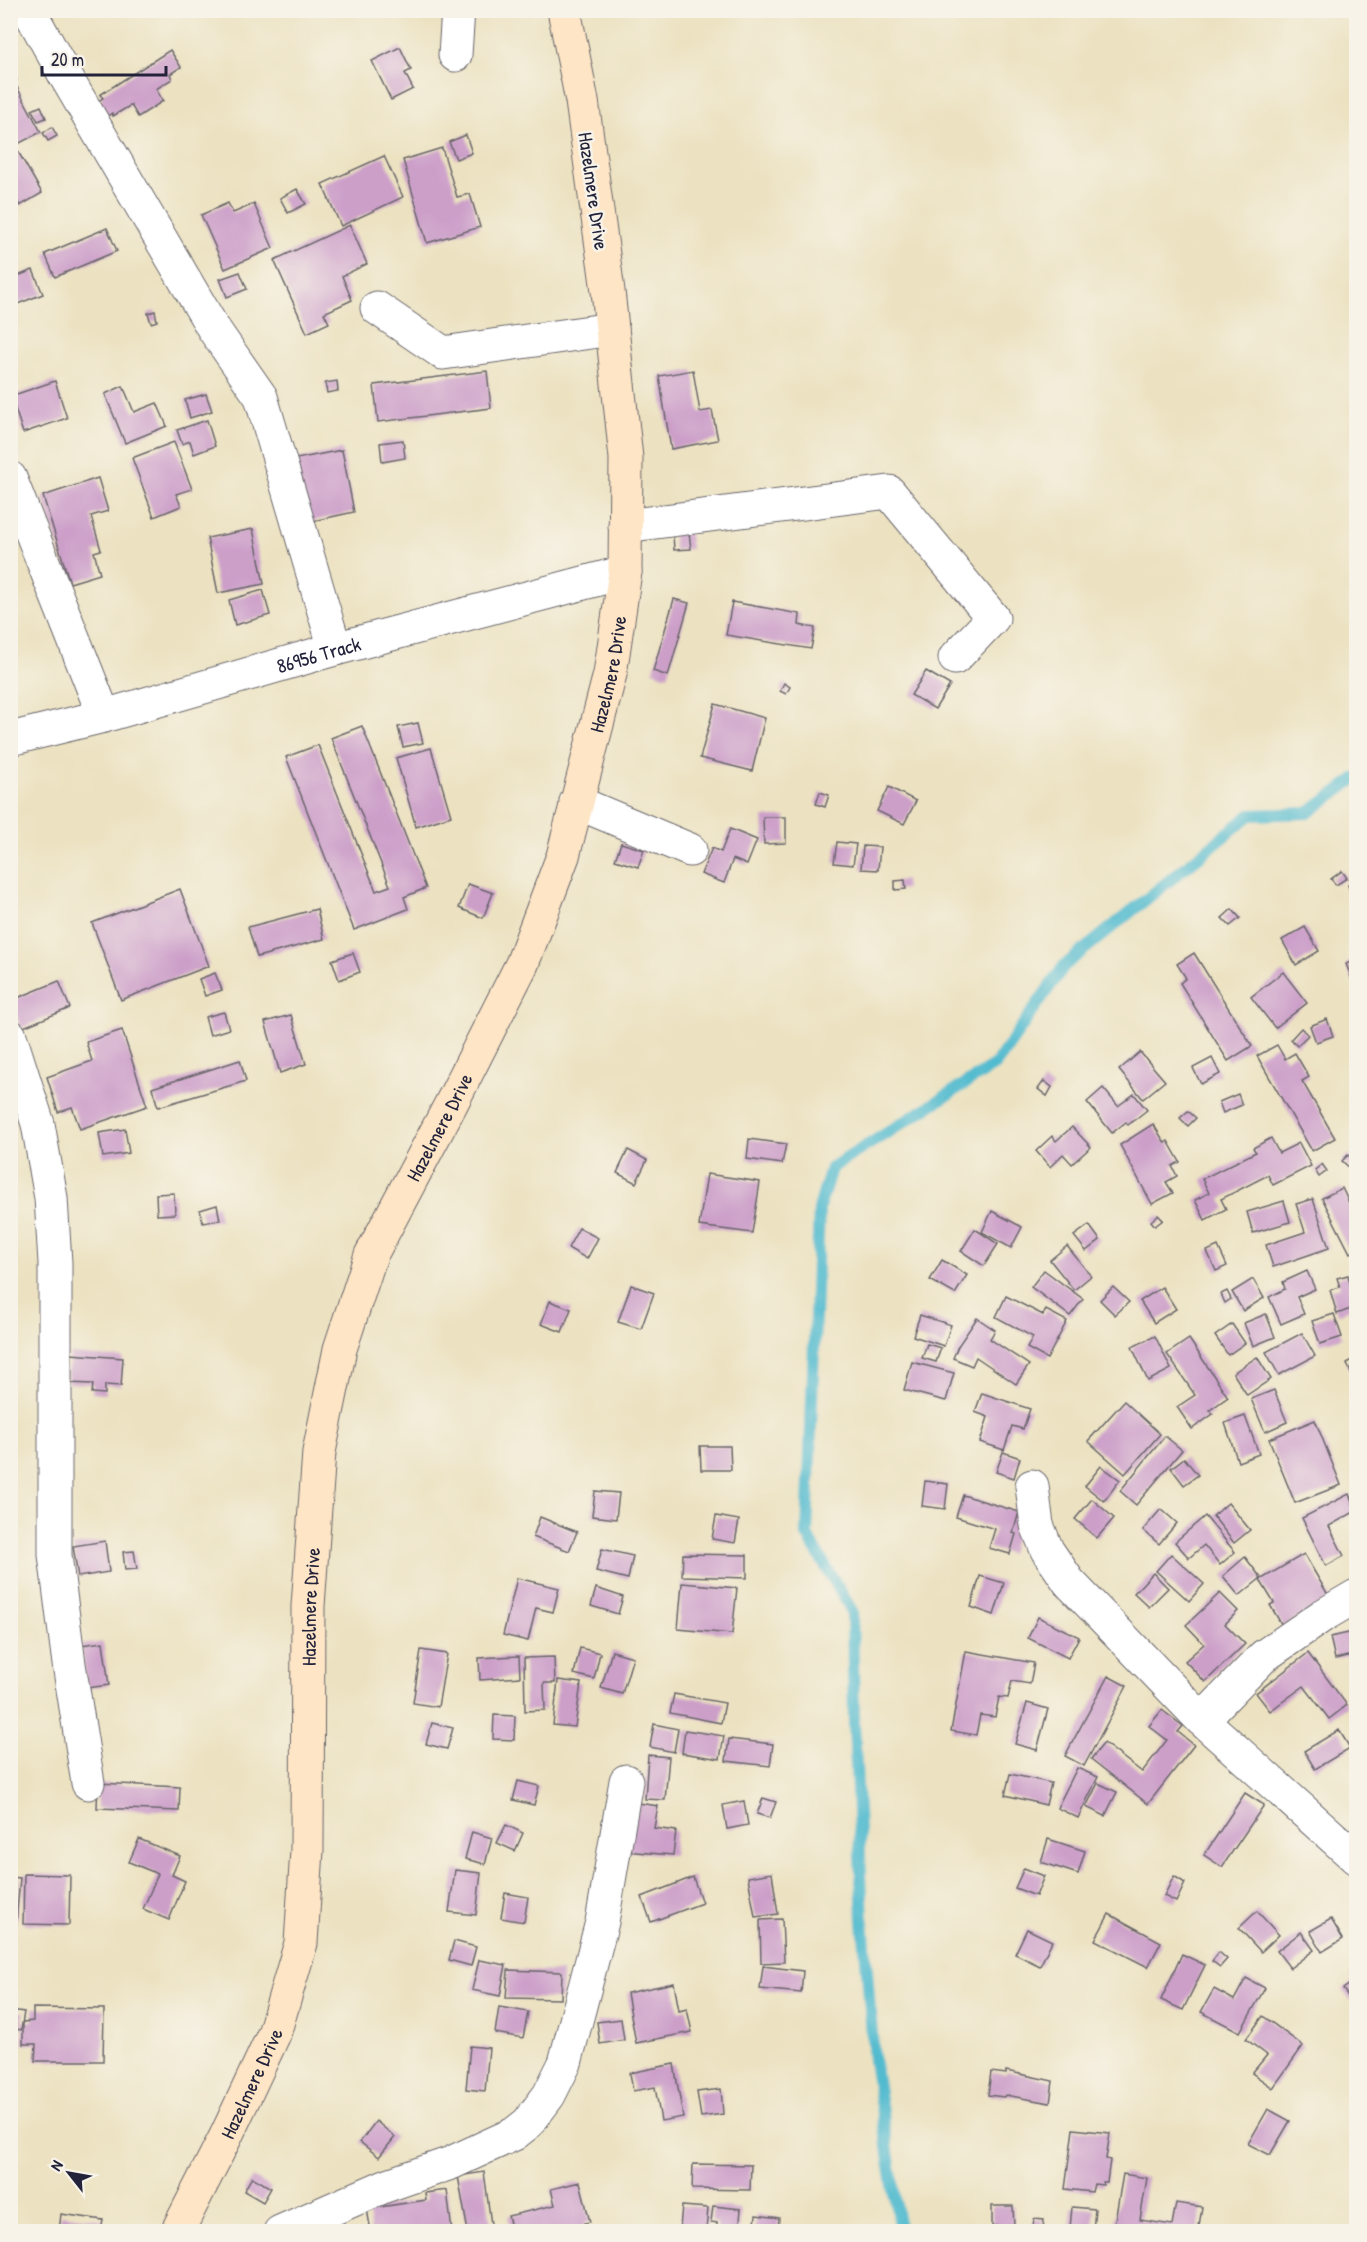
<svg xmlns="http://www.w3.org/2000/svg" width="1367" height="2242" viewBox="0 0 1367 2242" font-family="'Patrick Hand',sans-serif">
<rect width="100%" height="100%" fill="#f7f3e8"/>
<filter id="ink" filterUnits="userSpaceOnUse"><feTurbulence type="fractalNoise" baseFrequency=".0167" numOctaves="2"/><feDisplacementMap in="SourceGraphic" scale="12" xChannelSelector="R" yChannelSelector="G"/><feConvolveMatrix kernelMatrix="1 2 1 2 8 2 1 2 1" color-interpolation-filters="sRGB"/></filter>
<filter id="wash" filterUnits="userSpaceOnUse"><feTurbulence type="fractalNoise" baseFrequency=".008" numOctaves="4" result="noise"/><feDisplacementMap in="SourceGraphic" scale="24" xChannelSelector="R" yChannelSelector="G"/><feGaussianBlur stdDeviation="1.35" result="paint"/><feColorMatrix in="noise" values="0 0 0 0 0 0 0 0 0 0 0 0 0 0 0 0 0 1.4 0 .05"/><feComposite in="paint" operator="in"/></filter>
<g filter="url(#wash)">
<rect width="100%" height="100%" fill="#ece2c1"/>
<g fill="none" stroke-linecap="round" stroke-linejoin="round">
<path stroke="#52bbcf" stroke-width="12" d="M900 2232 874 2060 863 1920 854 1722 852 1611 807 1535 819 1209 831 1168 995 1065 1064 966 1250 815 1308 813 1356 778"/>
</g>
<g id="blocks">
<g fill="#cc9fc9">
<path d="M400 47 411 70 405 73 413 89 391 100 372 61Z"/>
<path d="M170 50 181 67 170 74 172 79 156 89 163 101 138 117 131 105 113 116 112 113 106 117 97 102 103 98 100 95Z"/>
<path d="M10 69 17 80 10 83Z"/>
<path d="M17 87 41 132 10 148V91Z"/>
<path d="M41 106 46 118 38 121 32 110Z"/>
<path d="M52 127 57 136 48 141 43 133Z"/>
<path d="M466 135 472 153 456 159 449 142Z"/>
<path d="M16 148 42 193 20 206 10 190V151Z"/>
<path d="M442 148 457 197 470 194 480 227 427 243 403 160Z"/>
<path d="M384 156 403 197 341 226 322 184Z"/>
<path d="M297 189 306 204 288 213 280 198Z"/>
<path d="M228 203 233 213 254 204 273 248 225 269 201 215Z"/>
<path d="M350 225 367 264 342 276 352 300 324 313 329 323 307 333 274 260Z"/>
<path d="M107 228 117 251 55 277 45 254Z"/>
<path d="M33 270 43 294 10 307V279Z"/>
<path d="M240 272 247 289 227 297 220 279Z"/>
<path d="M155 311 157 321 151 323 148 313Z"/>
<path d="M693 370 700 412 712 410 718 440 671 449 659 376Z"/>
<path d="M487 371 491 408 378 422 374 385Z"/>
<path d="M55 381 67 418 23 433 11 396Z"/>
<path d="M337 381 338 391 327 393 325 383Z"/>
<path d="M123 386 134 412 157 403 167 426 125 443 105 394Z"/>
<path d="M206 394 212 411 190 418 185 400Z"/>
<path d="M207 420 215 446 194 454 190 441 182 444 177 430Z"/>
<path d="M403 440 405 458 382 462 380 443Z"/>
<path d="M174 442 192 489 176 494 181 506 154 517 132 458Z"/>
<path d="M342 450 354 512 299 524 286 461Z"/>
<path d="M98 478 108 511 91 516 101 550 94 552 100 574 70 583 43 496Z"/>
<path d="M253 529 264 584 218 593 207 538Z"/>
<path d="M689 532 691 549 674 550 673 534Z"/>
<path d="M263 590 270 615 235 625 229 600Z"/>
<path d="M674 599 689 603 668 676 653 671Z"/>
<path d="M732 602 800 614 799 625 815 628 811 649 726 635Z"/>
<path d="M926 671 950 685 935 709 911 695Z"/>
<path d="M784 683 790 687 786 694 780 691Z"/>
<path d="M715 704 765 718 752 771 700 758Z"/>
<path d="M418 723 423 743 403 747 398 727Z"/>
<path d="M362 726 426 888 404 897 408 909 354 930 286 757 318 745 376 891 390 886 331 738Z"/>
<path d="M431 748 451 816 416 827 396 758Z"/>
<path d="M889 787 916 801 904 824 877 811Z"/>
<path d="M820 792 829 795 825 807 816 804Z"/>
<path d="M763 817H786V843L764 844Z"/>
<path d="M730 829 757 840 747 865 733 859 724 883 701 874 712 848 721 852Z"/>
<path d="M837 842 856 844 853 865 834 863Z"/>
<path d="M621 843 644 850 638 867 615 860Z"/>
<path d="M863 846 880 847 878 870 861 869Z"/>
<path d="M1342 871 1347 878 1336 885 1331 879Z"/>
<path d="M905 880 906 889 895 890V881Z"/>
<path d="M1356 881V906L1348 885Z"/>
<path d="M468 884 493 893 483 918 459 908Z"/>
<path d="M180 889 209 966 121 1000 92 923Z"/>
<path d="M317 909 324 939 257 957 248 927Z"/>
<path d="M1232 909 1240 918 1230 926 1222 918Z"/>
<path d="M1305 927 1319 951 1296 965 1282 940Z"/>
<path d="M353 953 360 972 339 980 332 960Z"/>
<path d="M1194 953 1252 1046 1228 1061 1180 983 1186 978 1177 964Z"/>
<path d="M1356 959V989L1346 964Z"/>
<path d="M1283 972 1307 1003 1275 1028 1251 997Z"/>
<path d="M215 973 222 990 205 996 199 979Z"/>
<path d="M59 981 70 1008 21 1028 10 1001Z"/>
<path d="M224 1012 229 1029 210 1035 205 1017Z"/>
<path d="M291 1015 306 1064 280 1073 265 1022Z"/>
<path d="M1327 1019 1333 1036 1316 1042 1310 1026Z"/>
<path d="M1301 1028 1308 1035 1297 1046 1291 1039Z"/>
<path d="M122 1030 147 1106 80 1129 72 1107 58 1112 47 1077 92 1061 86 1042Z"/>
<path d="M1277 1045 1285 1059 1295 1053 1309 1077 1302 1081 1335 1138 1312 1151 1257 1056Z"/>
<path d="M1140 1052 1165 1081 1143 1099 1119 1070Z"/>
<path d="M1212 1058 1220 1074 1201 1084 1193 1068Z"/>
<path d="M240 1060 246 1081 158 1107 152 1088Z"/>
<path d="M1044 1081 1052 1087 1047 1096 1038 1089Z"/>
<path d="M1103 1088 1118 1106 1134 1094 1147 1110 1128 1125 1126 1122 1112 1133 1087 1102Z"/>
<path d="M1238 1094 1242 1105 1223 1113 1219 1102Z"/>
<path d="M1188 1111 1196 1118 1188 1126 1180 1118Z"/>
<path d="M1153 1124 1165 1143 1168 1141 1180 1162 1172 1166 1177 1176 1166 1182 1173 1193 1152 1204 1120 1145Z"/>
<path d="M1072 1127 1091 1147 1072 1164 1063 1154 1050 1167 1036 1151 1052 1136 1056 1141Z"/>
<path d="M125 1129 129 1153 103 1157 99 1133Z"/>
<path d="M1271 1138 1279 1153 1299 1143 1311 1166 1273 1185 1268 1175 1221 1199 1226 1209 1205 1220 1195 1200 1209 1193 1202 1179 1256 1152 1253 1148Z"/>
<path d="M749 1139 786 1144 782 1164 747 1159Z"/>
<path d="M628 1150 647 1160 636 1183 617 1173Z"/>
<path d="M1348 1155 1356 1162 1352 1170 1342 1161Z"/>
<path d="M1322 1164 1327 1171 1319 1177 1315 1170Z"/>
<path d="M707 1174 760 1182 752 1233 699 1226Z"/>
<path d="M1342 1188 1356 1217V1250L1350 1253 1322 1198Z"/>
<path d="M174 1193 175 1214 157 1215 156 1194Z"/>
<path d="M1313 1199 1329 1248 1273 1267 1266 1245 1305 1232 1296 1204Z"/>
<path d="M1284 1201 1290 1222 1253 1233 1247 1212Z"/>
<path d="M217 1205 220 1220 203 1223 200 1210Z"/>
<path d="M992 1211 1022 1227 1011 1248 982 1232Z"/>
<path d="M1158 1215 1163 1220 1155 1226 1151 1221Z"/>
<path d="M1089 1225 1100 1240 1086 1251 1074 1236Z"/>
<path d="M579 1228 598 1238 587 1259 568 1248Z"/>
<path d="M975 1229 998 1244 984 1266 961 1251Z"/>
<path d="M1067 1246 1091 1276 1074 1290 1050 1260Z"/>
<path d="M1218 1246 1227 1266 1216 1271 1207 1251Z"/>
<path d="M942 1260 967 1275 955 1294 930 1280Z"/>
<path d="M1044 1270 1083 1299 1070 1316 1031 1287Z"/>
<path d="M1307 1271 1315 1289 1297 1297 1304 1314 1281 1324 1269 1297 1285 1289 1283 1282Z"/>
<path d="M1348 1275 1356 1307 1337 1314 1330 1290 1340 1287 1337 1278Z"/>
<path d="M1253 1279 1264 1298 1243 1311 1232 1292Z"/>
<path d="M631 1285 654 1293 641 1329 618 1322Z"/>
<path d="M1113 1287 1129 1302 1115 1315 1100 1300Z"/>
<path d="M1162 1287 1176 1309 1154 1323 1140 1301Z"/>
<path d="M1227 1291 1231 1299 1225 1303 1221 1294Z"/>
<path d="M1006 1296 1043 1315 1046 1310 1067 1321 1047 1359 1027 1348 1033 1337 996 1317Z"/>
<path d="M550 1301 571 1309 562 1332 541 1324Z"/>
<path d="M1266 1314 1275 1337 1253 1346 1244 1323Z"/>
<path d="M1334 1314 1342 1337 1320 1344 1312 1321Z"/>
<path d="M920 1315 951 1325 944 1346 913 1336Z"/>
<path d="M977 1318 995 1330 990 1339 1029 1365 1016 1384 976 1357 972 1366 953 1358 958 1346Z"/>
<path d="M1232 1324 1245 1343 1228 1355 1215 1336Z"/>
<path d="M1302 1333 1315 1356 1279 1375 1266 1352Z"/>
<path d="M1155 1336 1171 1369 1148 1381 1132 1347Z"/>
<path d="M1189 1339 1228 1397 1210 1410 1213 1414 1192 1429 1177 1407 1195 1395 1167 1354Z"/>
<path d="M927 1344 941 1348 936 1362 922 1358Z"/>
<path d="M70 1354 123 1358 121 1386 105 1385V1394L92 1393 93 1384 67 1383Z"/>
<path d="M1257 1357 1271 1379 1247 1395 1233 1373Z"/>
<path d="M1356 1358V1386L1347 1363Z"/>
<path d="M912 1362 954 1373 946 1401 904 1390Z"/>
<path d="M1274 1390 1287 1422 1265 1432 1251 1399Z"/>
<path d="M982 1393 1030 1409 1023 1429 1012 1426 1004 1450 980 1442 988 1417 975 1412Z"/>
<path d="M1124 1401 1160 1434 1125 1474 1088 1441Z"/>
<path d="M1245 1416 1259 1454 1238 1462 1225 1423Z"/>
<path d="M1315 1420 1341 1485 1295 1503 1269 1439Z"/>
<path d="M1165 1436 1182 1450 1136 1505 1120 1491Z"/>
<path d="M700 1446H730L731 1470H701Z"/>
<path d="M1003 1452 1020 1458 1014 1478 996 1472Z"/>
<path d="M1184 1458 1198 1475 1184 1485 1171 1468Z"/>
<path d="M1101 1466 1120 1480 1104 1501 1085 1486Z"/>
<path d="M925 1481 948 1484 945 1509 922 1506Z"/>
<path d="M595 1491 619 1493 616 1519 592 1516Z"/>
<path d="M1349 1494 1356 1511 1329 1526 1344 1556 1326 1566 1302 1518Z"/>
<path d="M963 1495 1019 1512 1013 1533 1016 1534 1010 1554 989 1548 995 1529 956 1517Z"/>
<path d="M1092 1499 1114 1518 1097 1538 1075 1519Z"/>
<path d="M1228 1503 1250 1530 1234 1543 1213 1516Z"/>
<path d="M1161 1509 1177 1523 1159 1544 1143 1530Z"/>
<path d="M716 1516 739 1520 735 1543 712 1539Z"/>
<path d="M1205 1516 1235 1552 1220 1565 1204 1545 1189 1558 1175 1542Z"/>
<path d="M540 1517 577 1532 569 1551 533 1537Z"/>
<path d="M105 1541 109 1572 78 1577 73 1546Z"/>
<path d="M602 1549 633 1556 628 1579 596 1571Z"/>
<path d="M134 1551 137 1569 125 1570 123 1552Z"/>
<path d="M683 1554 747 1555V1578L682 1576Z"/>
<path d="M1171 1554 1204 1584 1189 1601 1156 1571Z"/>
<path d="M1304 1554 1330 1598 1283 1627 1270 1605 1274 1603 1260 1580Z"/>
<path d="M1245 1557 1261 1578 1239 1596 1223 1576Z"/>
<path d="M1153 1573 1168 1588 1149 1607 1134 1593Z"/>
<path d="M980 1576 1004 1583 994 1615 971 1607Z"/>
<path d="M517 1578 559 1588 553 1612 536 1608 528 1641 503 1635Z"/>
<path d="M682 1583 737 1588 732 1634 678 1629Z"/>
<path d="M596 1588 623 1597 618 1614 591 1606Z"/>
<path d="M1220 1593 1238 1611 1225 1624 1245 1644 1205 1682 1185 1661 1204 1644 1186 1625Z"/>
<path d="M1038 1617 1079 1637 1068 1658 1028 1638Z"/>
<path d="M1353 1632 1356 1654 1335 1659 1330 1637Z"/>
<path d="M103 1642 109 1685 87 1688 81 1645Z"/>
<path d="M580 1648 600 1653 594 1679 574 1674Z"/>
<path d="M421 1650 447 1654 438 1707 413 1703Z"/>
<path d="M612 1651 633 1657 622 1694 601 1688Z"/>
<path d="M966 1651 1034 1663 1030 1684 1012 1681 1008 1698 999 1697 995 1717 980 1715 976 1735 951 1731Z"/>
<path d="M1308 1653 1347 1705 1329 1719 1304 1686 1270 1711 1256 1693Z"/>
<path d="M519 1656 520 1677 480 1680 479 1658Z"/>
<path d="M554 1657 555 1683H544L545 1710 525 1711 524 1658Z"/>
<path d="M1108 1676 1127 1686 1084 1766 1065 1756Z"/>
<path d="M558 1680 581 1683 575 1727 553 1725Z"/>
<path d="M674 1694 725 1703 721 1723 670 1713Z"/>
<path d="M1027 1703 1048 1709 1037 1750 1015 1744Z"/>
<path d="M1162 1710 1183 1726 1178 1732 1194 1745 1148 1804 1091 1759 1104 1743 1142 1772 1167 1740 1149 1726Z"/>
<path d="M494 1715 515 1716 514 1740 493 1739Z"/>
<path d="M432 1723 453 1728 447 1749 426 1744Z"/>
<path d="M654 1724 678 1729 674 1752 650 1747Z"/>
<path d="M685 1730 724 1736 720 1759 682 1753Z"/>
<path d="M1339 1730 1350 1748 1315 1769 1304 1751Z"/>
<path d="M729 1739 773 1744 770 1766 726 1761Z"/>
<path d="M648 1755 669 1757 665 1800 645 1799Z"/>
<path d="M1077 1768 1098 1777 1078 1818 1057 1808Z"/>
<path d="M1010 1774 1051 1783 1046 1805 1005 1795Z"/>
<path d="M518 1781 539 1786 534 1805 513 1800Z"/>
<path d="M98 1783 180 1787 179 1811 97 1808Z"/>
<path d="M1098 1783 1117 1792 1105 1816 1086 1807Z"/>
<path d="M1245 1793 1264 1805 1222 1867 1204 1855Z"/>
<path d="M763 1798 776 1802 770 1818 757 1814Z"/>
<path d="M744 1801 748 1825 727 1829 723 1805Z"/>
<path d="M631 1802 658 1806 654 1828 676 1831 673 1855 624 1851Z"/>
<path d="M506 1825 523 1833 515 1851 497 1843Z"/>
<path d="M472 1832 492 1838 485 1864 465 1859Z"/>
<path d="M139 1839 180 1856 172 1875 185 1881 169 1920 143 1909 158 1874 129 1862Z"/>
<path d="M1048 1839 1085 1851 1078 1874 1041 1862Z"/>
<path d="M1024 1868 1044 1876 1036 1896 1015 1888Z"/>
<path d="M455 1870 481 1873 476 1915 449 1912Z"/>
<path d="M772 1873 778 1914 755 1917 748 1877Z"/>
<path d="M24 1874 70 1875 69 1925 23 1924Z"/>
<path d="M1174 1876 1185 1883 1176 1902 1164 1896Z"/>
<path d="M10 1877 20 1878 16 1923H10Z"/>
<path d="M693 1877 702 1903 651 1922 642 1897Z"/>
<path d="M505 1893 528 1897 524 1922 501 1918Z"/>
<path d="M1257 1911 1279 1935 1261 1952 1239 1928Z"/>
<path d="M1109 1914 1161 1942 1148 1967 1095 1940Z"/>
<path d="M782 1919 784 1962 761 1963 760 1920Z"/>
<path d="M1331 1919 1343 1939 1322 1952 1310 1931Z"/>
<path d="M1027 1929 1052 1941 1040 1966 1015 1954Z"/>
<path d="M1301 1932 1314 1950 1290 1968 1277 1951Z"/>
<path d="M454 1941 476 1947 471 1966 449 1960Z"/>
<path d="M1219 1952 1227 1959 1220 1967 1212 1961Z"/>
<path d="M1182 1954 1205 1965 1183 2010 1161 2000Z"/>
<path d="M479 1960 506 1965 500 1996 472 1990Z"/>
<path d="M763 1966 803 1971 801 1993 760 1989Z"/>
<path d="M508 1970 562 1972 561 1999 506 1998Z"/>
<path d="M1356 1971V2003L1354 2005 1343 1989 1354 1981 1350 1975Z"/>
<path d="M1246 1978 1265 1988 1240 2032 1201 2012 1214 1989 1234 2000Z"/>
<path d="M674 1983 679 2011 687 2009 692 2032 636 2043 627 1993Z"/>
<path d="M499 2007 528 2012 523 2038 495 2033Z"/>
<path d="M33 2008 104 2009 103 2061H35L36 2044H23V2022L33 2021Z"/>
<path d="M10 2010 24 2012 21 2030 10 2028Z"/>
<path d="M1263 2016 1303 2046 1273 2088 1252 2073 1267 2055 1246 2039Z"/>
<path d="M621 2019 624 2040 600 2044 597 2022Z"/>
<path d="M470 2046 489 2048 485 2091 466 2089Z"/>
<path d="M674 2064 683 2117 661 2121 655 2087 633 2091 630 2073Z"/>
<path d="M1006 2071 1053 2081 1050 2103 1005 2095 1004 2097 988 2095 991 2072 1006 2074Z"/>
<path d="M721 2089 723 2114 701 2117 697 2092Z"/>
<path d="M1268 2109 1290 2121 1270 2155 1248 2144Z"/>
<path d="M376 2121 395 2137 379 2157 360 2142Z"/>
<path d="M1073 2129 1110 2133 1106 2159 1110 2160 1107 2182H1103V2185L1094 2184 1092 2192 1065 2189Z"/>
<path d="M693 2164 751 2165 750 2190 692 2189Z"/>
<path d="M484 2172 492 2232H468L458 2176Z"/>
<path d="M1123 2174 1147 2178 1140 2220 1172 2225 1176 2203 1202 2207 1198 2232H1113Z"/>
<path d="M252 2177 271 2188 263 2202 244 2191Z"/>
<path d="M580 2182 590 2222 584 2223 586 2232H512L508 2216 555 2205 551 2189Z"/>
<path d="M447 2190 452 2232H426V2229L409 2232H371L367 2209 426 2200 425 2193Z"/>
<path d="M682 2206 708 2208 706 2231 680 2228Z"/>
<path d="M713 2206 741 2209 739 2232H717V2223L711 2222Z"/>
<path d="M992 2206H1013L1014 2226H992Z"/>
<path d="M1072 2207 1095 2209 1093 2231 1070 2228Z"/>
<path d="M61 2214 103 2220 101 2232H59Z"/>
<path d="M756 2215 779 2218 778 2232H754Z"/>
<path d="M1034 2219 1044 2220 1043 2228 1033 2227Z"/>
</g>
</g>
</g>
<g filter="url(#ink)">
<use href="#blocks" fill-opacity="0" stroke="#69656a" stroke-width="1.5"/>
<g fill="none" stroke-linecap="round" stroke-linejoin="round">
<defs>
<g id="street">
<path d="M29 10 66 77 213 328 261 397 335 649"/>
<path d="M455 55 458 10"/>
<path d="M377 308 443 353 612 329"/>
<path d="M10 478 104 716"/>
<path d="M625 526 889 492 993 618 955 658"/>
<path id="s1" d="M10 739 104 716 335 649 625 572"/>
<path d="M576 802 690 850"/>
<path d="M10 1036 38 1124 51 1198 55 1263V1555L69 1664 88 1783"/>
<path d="M1032 1486 1037 1525 1047 1550 1069 1582 1202 1720 1356 1858"/>
<path d="M1202 1720 1264 1656 1322 1616 1356 1596"/>
<path d="M280 2232 385 2186 451 2163 514 2134 528 2123 549 2095 565 2063 602 1922 626 1781"/>
</g>
<g id="secondary">
<path id="s2" d="M177 2232 226 2136 274 2034 301 1943 307 1850 308 1606 319 1452 340 1349 371 1255 451 1104 522 964 563 856 610 674 625 572 626 458 608 291 582 101 564 10"/>
</g>
</defs>
<use href="#street" stroke="#69656a" stroke-width="35"/>
<use href="#secondary" stroke="#69656a" stroke-width="35"/>
<use href="#street" stroke="#fff" stroke-width="33"/>
<use href="#secondary" stroke="#fde5c5" stroke-width="33"/>
</g>
</g>
<g text-anchor="middle" dominant-baseline="central" stroke-width="5" stroke-linejoin="round" paint-order="stroke">
<g font-size="20" fill="#22223b" stroke="#f7f3e8">
<text transform="translate(594 191) rotate(82)">Hazelmere Drive</text>
<text stroke="none"><textPath href="#s1" startOffset="320">86956 Track</textPath></text>
<text stroke="none"><textPath href="#s2" startOffset="1642">Hazelmere Drive</textPath></text>
<text stroke="none"><textPath href="#s2" startOffset="1156">Hazelmere Drive</textPath></text>
<text stroke="none"><textPath href="#s2" startOffset="652">Hazelmere Drive</textPath></text>
<text stroke="none"><textPath href="#s2" startOffset="166">Hazelmere Drive</textPath></text>
</g>
</g>
<rect width="1367" height="2242" fill="none" stroke="#f7f3e8" stroke-width="36"/>
<g transform="translate(69 2173) rotate(301)" stroke="#f7f3e8" stroke-width="4.5" paint-order="stroke">
<path d="M0-4.5L10 22L0 15L-10 22Z" fill="#22223b"/>
<text y="-9" font-size="16" font-weight="bold" text-anchor="middle" fill="#22223b">N</text>
</g>
<path d="M42 66v9h124v-9" fill="none" stroke="#22223b" stroke-width="3"/>
<text x="51" y="66" font-size="18" fill="#22223b" stroke="#f7f3e8" stroke-width="4.5" paint-order="stroke">20 m</text>
</svg>
